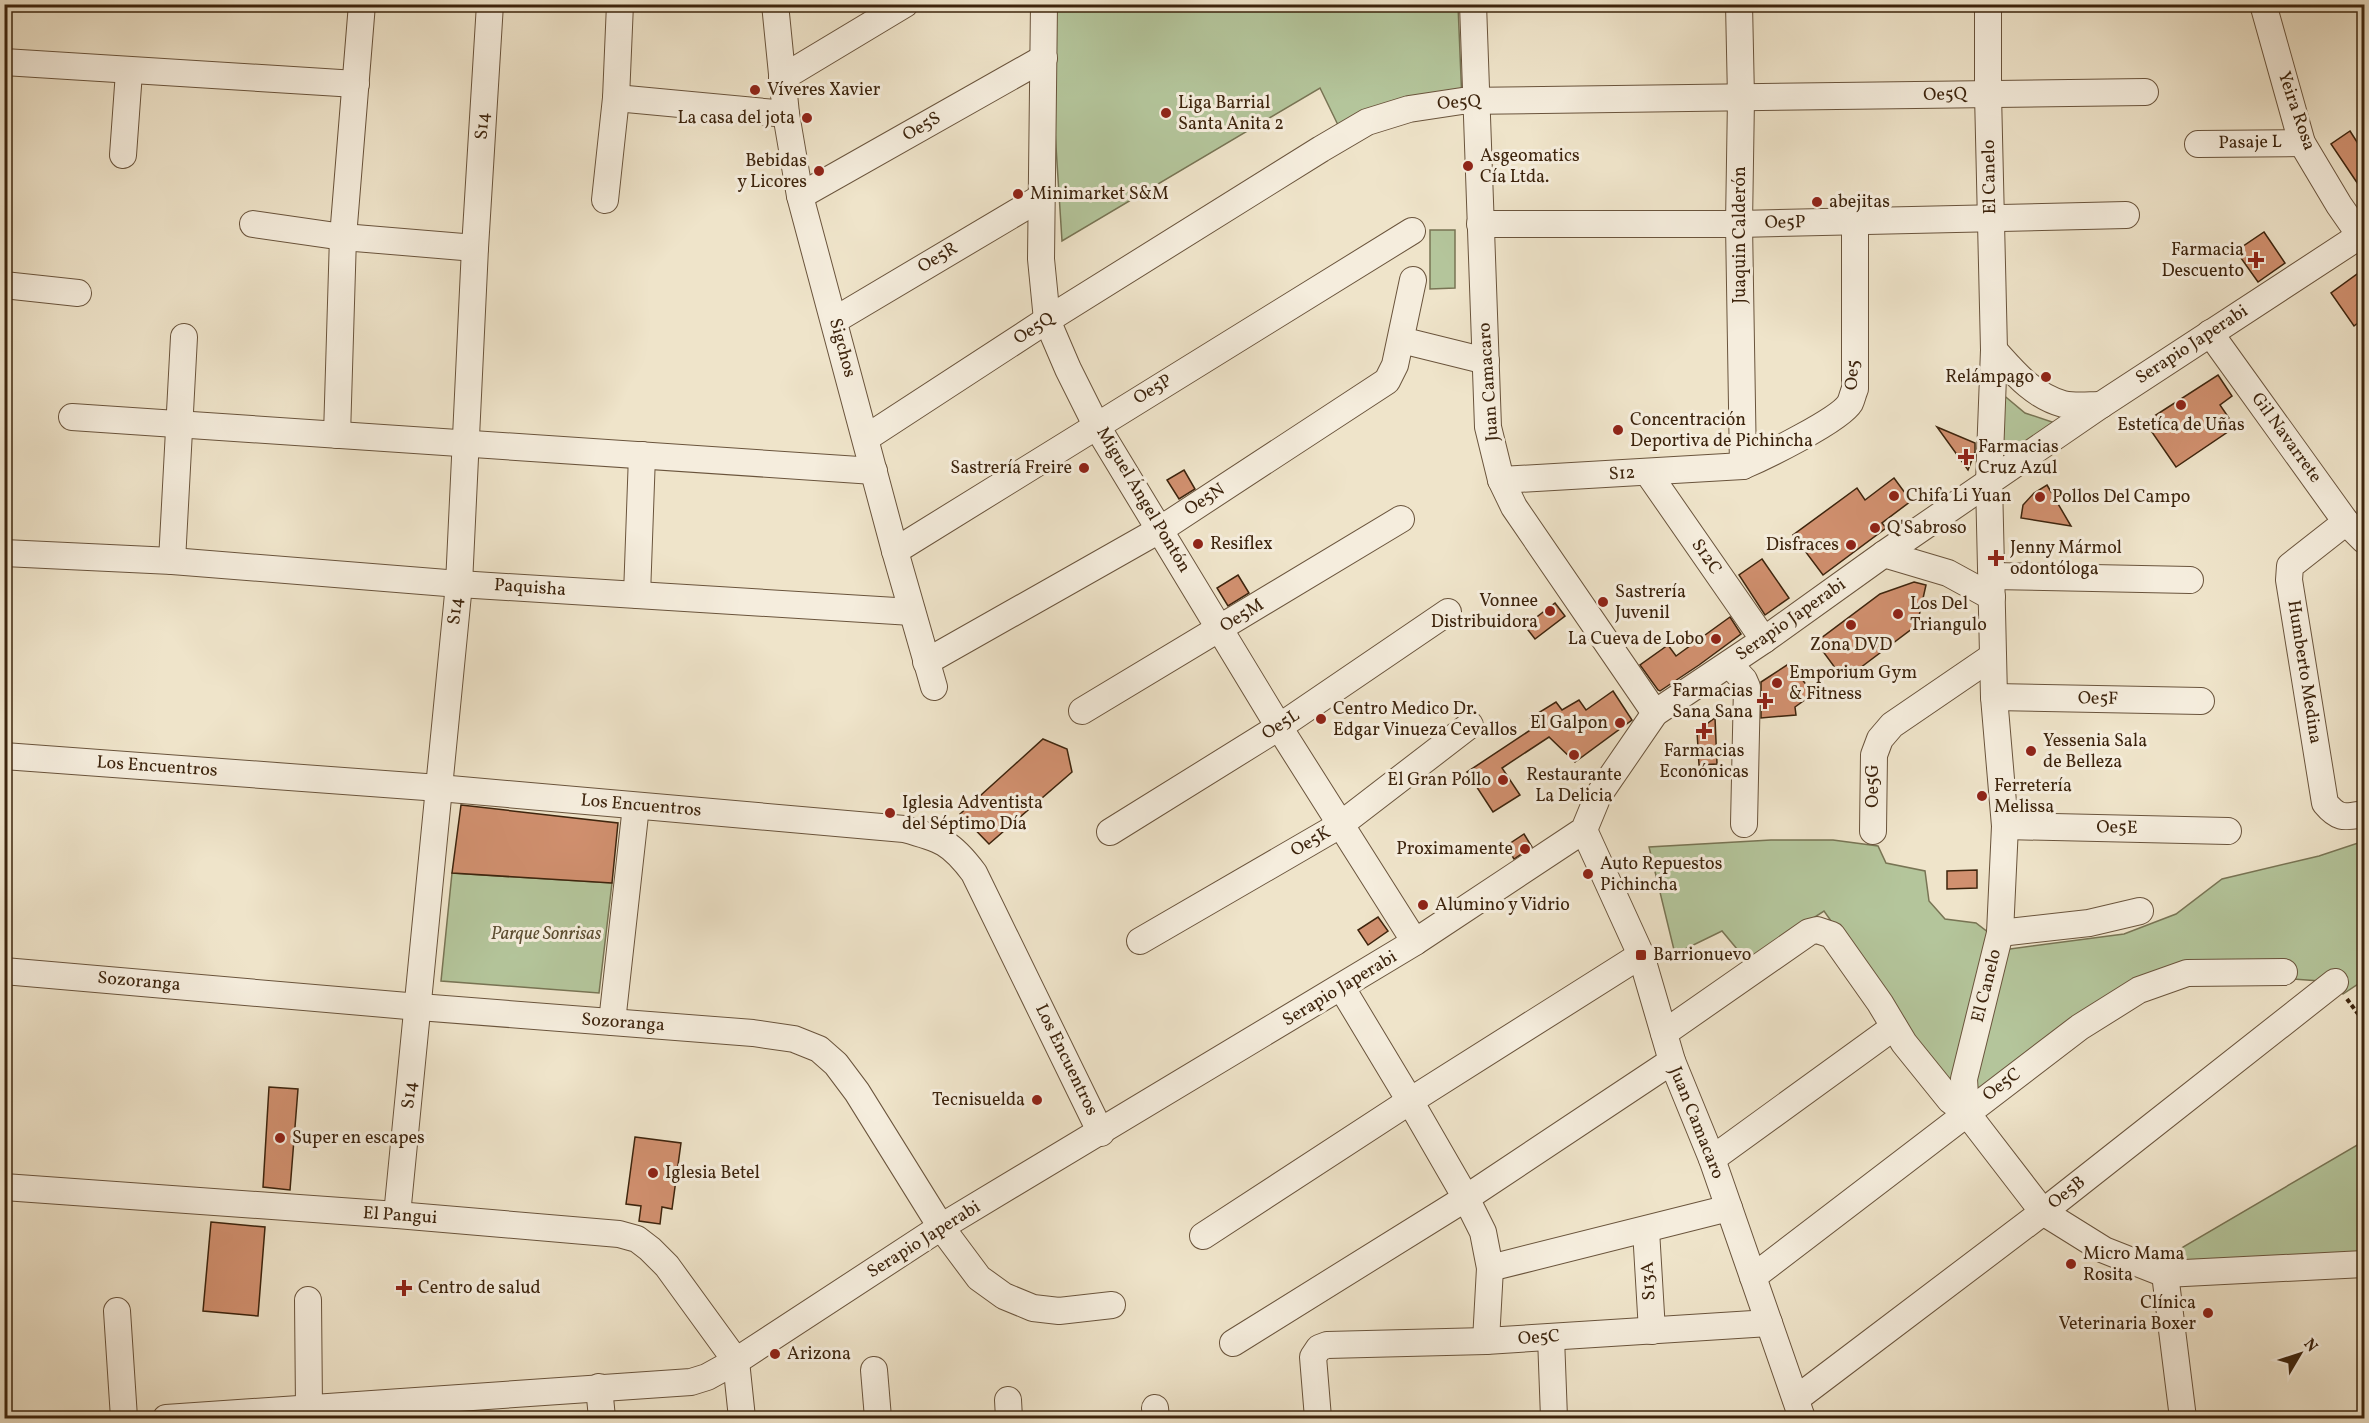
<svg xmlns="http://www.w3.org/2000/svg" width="2369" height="1423" viewBox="0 0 2369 1423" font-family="Vollkorn,serif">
<rect width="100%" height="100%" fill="#efe4ca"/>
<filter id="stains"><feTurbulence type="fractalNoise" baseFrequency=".00333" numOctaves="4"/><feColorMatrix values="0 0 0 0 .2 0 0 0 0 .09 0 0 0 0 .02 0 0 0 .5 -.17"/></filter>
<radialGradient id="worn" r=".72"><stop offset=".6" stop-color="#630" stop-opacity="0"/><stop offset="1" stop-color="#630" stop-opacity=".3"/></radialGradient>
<g fill="#b4c59b" stroke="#787454" stroke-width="1.5">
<path d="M1047 5H1458L1462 102 1338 125 1320 88 1062 241Z"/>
<path d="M1430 230H1455V288L1430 289Z"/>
<path d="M2001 393 2025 413 2058 424 2001 464Z"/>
<path d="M1771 840H1833L1878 846 1886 863 1925 871 1929 901 1945 919 1976 923 2010 949 2124 934 2176 914 2222 879 2319 856 2364 841V980L2343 994 2334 982 2188 971 1980 1088 1943 1079 1824 911 1747 961 1722 931 1675 954 1649 847Z"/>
<path d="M452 873 612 883 599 993 441 981Z"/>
<path d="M2364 1141V1253L2190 1265 2171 1259 2183 1247Z"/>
</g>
<g fill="#d1906f" stroke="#3d240d" stroke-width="1.5">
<path d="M2350 131 2364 153V193L2331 144Z"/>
<path d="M2264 232 2285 263 2258 282 2236 251Z"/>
<path d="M2364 269V318L2354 326 2331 293Z"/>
<path d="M2218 375 2232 396 2220 405 2235 427 2176 467 2145 422Z"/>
<path d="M1937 427 1975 443V452L1968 470Z"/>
<path d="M1184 470 1195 489 1179 499 1167 480Z"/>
<path d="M1894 478 1911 501 1882 523 1886 528 1823 575 1793 535 1857 488 1865 500Z"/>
<path d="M2047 485 2071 526 2021 518 2023 505 2034 493Z"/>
<path d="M1762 559 1789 598 1765 615 1739 575Z"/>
<path d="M1238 575 1249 593 1228 606 1217 588Z"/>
<path d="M1914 582 1926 585 1917 625 1844 680 1816 642 1880 594Z"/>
<path d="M1555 603 1565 616 1535 639 1525 626Z"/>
<path d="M1730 617 1741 634 1699 665 1660 691 1658 690 1640 665 1668 645 1676 656Z"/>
<path d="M1790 663 1813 694 1795 707 1796 715 1761 718V682Z"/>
<path d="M1613 691 1632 720 1575 762 1549 737 1502 768 1520 795 1493 812 1467 772 1538 725 1530 718 1556 702 1562 710 1579 700 1586 710Z"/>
<path d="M1715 718 1717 764 1699 765 1697 731Z"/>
<path d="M1043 739 1067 749 1072 772 989 844 960 814Z"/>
<path d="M461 805 618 823 612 883 452 873Z"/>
<path d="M1524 834 1532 847 1514 859 1506 846Z"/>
<path d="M1977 870V888L1947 889V871Z"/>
<path d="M1378 917 1388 931 1368 945 1358 930Z"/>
<path d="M269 1087 298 1089 290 1190 263 1187Z"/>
<path d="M635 1137 681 1143 672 1209 662 1207 660 1224 639 1221 641 1206 626 1204Z"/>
<path d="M211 1222 265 1227 258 1316 203 1311Z"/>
</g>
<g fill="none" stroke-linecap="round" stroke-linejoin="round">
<defs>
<g id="minor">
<path d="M775 4 786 114 800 196 895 551 934 687"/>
<path d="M1044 4 1041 259 1047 320 1068 369 1096 425 1279 727 1415 942"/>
<path d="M1473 4 1488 427 1501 480 1514 507 1655 713"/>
<path d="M1739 4 1741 98 1739 224 1743 466"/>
<path d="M1988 4V94L1994 350 1989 482 1994 697 2005 826 2000 933 1964 1079 1966 1112 2043 1212 2104 1250 2165 1274 2364 1264"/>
<path d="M2263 4 2302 143 2339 205 2364 241"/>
<path d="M4 62 356 84"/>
<path d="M782 78 905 4"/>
<path d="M616 98 786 114"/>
<path d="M2198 144 2302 143"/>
<path d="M123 155 129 72"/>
<path d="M800 196 1044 58"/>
<path d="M605 200 616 98 620 4"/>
<path d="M253 224 343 237 475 248"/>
<path d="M1480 224H1739L2126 215"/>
<path d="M4 285 78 293"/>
<path d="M835 320 1042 197"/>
<path d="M2210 333 2346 522 2364 540"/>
<path d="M1401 340 1486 361"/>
<path d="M1994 350C2014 372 2033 396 2063 404 2075 407 2089 405 2101 405"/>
<path d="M72 417 874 471"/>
<path d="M337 435 343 237 362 4"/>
<path d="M866 438 1047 320 1321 149 1367 122 1409 109 1462 101 2145 92"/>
<path d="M1648 473 1764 640"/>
<path d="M1501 480 1743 466C1764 457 1840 420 1850 403 1852 399 1853 393 1855 389V222"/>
<path d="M2346 522 2290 566 2289 580 2325 803C2339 820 2345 817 2364 814"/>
<path d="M895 551 1412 231"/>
<path d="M4 553 172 561 459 584 912 612"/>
<path d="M1884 554 1948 573 1992 597"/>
<path d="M172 561 184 337"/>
<path d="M1992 576 2190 580"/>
<path d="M637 595 642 455"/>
<path d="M926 662 1161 529 1387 381 1395 365 1413 280"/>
<path d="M1729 664 1744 680 1747 687 1744 824"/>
<path d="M1994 697 2201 701"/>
<path d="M1082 711 1401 519"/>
<path d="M4 756 439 788 904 829C941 839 951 842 974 873L1101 1133"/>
<path d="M2005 826 2228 831"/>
<path d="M1584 830 1641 955 1672 1061 1712 1159 1802 1418"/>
<path d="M1873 831 1874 755 1880 739 1892 725 1993 656"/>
<path d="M1110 832 1279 727 1448 612"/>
<path d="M2000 933 2089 923 2140 911"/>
<path d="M1140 941 1340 825 1470 725"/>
<path d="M4 971 419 1007 753 1033 794 1039 819 1049 836 1064 857 1092 941 1227 979 1278 1004 1296 1033 1308 1059 1311 1112 1305"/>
<path d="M1342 988 1410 1101 1466 1198 1483 1232 1490 1268 1486 1341"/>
<path d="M612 1022 636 806"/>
<path d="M1664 1033 1809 932 1817 930 1832 935 1880 1003 1904 1043 1950 1100 1966 1112"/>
<path d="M1712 1159 1894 1027"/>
<path d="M4 1187 397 1215 619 1234 637 1239 650 1249 667 1266 736 1361 742 1418"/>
<path d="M397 1215 459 584 475 248 490 4"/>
<path d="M1646 1230 1652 1331"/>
<path d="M1203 1236 1410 1101 1641 955"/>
<path d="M1490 1268 1729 1208"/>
<path d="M2165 1274 2183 1418"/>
<path d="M1753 1277 2080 1027 2139 990 2187 973 2284 972"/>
<path d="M308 1300 309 1408"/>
<path d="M117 1311 124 1418"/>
<path d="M1551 1337 1554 1418"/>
<path d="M1233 1343 1466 1198 1672 1061"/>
<path d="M874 1370 878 1418"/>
<path d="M599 1387 602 1418"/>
<path d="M1796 1399 2043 1212 2335 982"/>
<path d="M1008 1400 1009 1418"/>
<path d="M1155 1408 1156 1418"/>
<path d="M166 1418 691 1382 707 1377 736 1361 941 1227 1415 942 1584 830 1598 796 1655 713 1764 640 1884 554 2101 405 2364 233"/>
<path d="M1318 1418 1313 1357 1319 1348 1327 1345 1486 1341 1769 1323"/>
</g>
</defs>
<use href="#minor" stroke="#6a543c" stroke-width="28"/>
<path stroke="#3d240d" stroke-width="4" stroke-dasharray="4.5 3" stroke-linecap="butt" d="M2347 999 2364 1022"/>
<use href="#minor" stroke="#f5eddd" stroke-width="26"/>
</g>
<g fill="#8f2418" stroke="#f5eddd" stroke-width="2">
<circle cx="755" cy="90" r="6"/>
<circle cx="1166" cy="113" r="6"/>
<circle cx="807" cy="118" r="6"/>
<circle cx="1468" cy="166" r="6"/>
<circle cx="819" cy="171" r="6"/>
<circle cx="1018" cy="194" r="6"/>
<circle cx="1817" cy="202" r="6"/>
<path d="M2253 251h6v6h6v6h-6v6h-6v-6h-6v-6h6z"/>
<circle cx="2046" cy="377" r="6"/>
<circle cx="2181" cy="405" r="6"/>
<circle cx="1618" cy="430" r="6"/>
<path d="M1963 448h6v6h6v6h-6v6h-6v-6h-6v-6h6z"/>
<circle cx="1084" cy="468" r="6"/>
<circle cx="1894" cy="496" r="6"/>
<circle cx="2040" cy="497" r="6"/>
<circle cx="1875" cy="528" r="6"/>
<circle cx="1198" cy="544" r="6"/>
<circle cx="1851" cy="545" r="6"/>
<path d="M1993 549h6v6h6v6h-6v6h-6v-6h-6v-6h6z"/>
<circle cx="1603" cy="602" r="6"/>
<circle cx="1550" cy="611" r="6"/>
<circle cx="1898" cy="614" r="6"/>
<circle cx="1851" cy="625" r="6"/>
<circle cx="1716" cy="639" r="6"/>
<circle cx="1777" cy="683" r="6"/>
<path d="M1762 692h6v6h6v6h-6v6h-6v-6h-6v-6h6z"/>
<circle cx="1321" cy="719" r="6"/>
<circle cx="1620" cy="723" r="6"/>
<path d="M1701 722h6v6h6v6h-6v6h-6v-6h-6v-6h6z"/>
<circle cx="2031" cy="751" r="6"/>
<circle cx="1574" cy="755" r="6"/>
<circle cx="1503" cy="780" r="6"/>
<circle cx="1982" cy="796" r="6"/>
<circle cx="890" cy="813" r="6"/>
<circle cx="1525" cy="849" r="6"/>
<circle cx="1588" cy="874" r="6"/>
<circle cx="1423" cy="905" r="6"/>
<rect x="1635" y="949" width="12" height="12" rx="3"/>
<circle cx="1037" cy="1100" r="6"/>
<circle cx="280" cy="1138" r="6"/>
<circle cx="653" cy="1173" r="6"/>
<circle cx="2071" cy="1264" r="6"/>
<path d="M401 1279h6v6h6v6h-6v6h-6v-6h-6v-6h6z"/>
<circle cx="2208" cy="1313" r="6"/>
<circle cx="775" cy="1354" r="6"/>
</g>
<g text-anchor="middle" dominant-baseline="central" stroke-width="6" stroke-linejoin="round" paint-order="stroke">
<g font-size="18" fill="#3d240d" stroke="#f5eddd" text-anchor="start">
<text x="767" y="90">Víveres Xavier</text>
<text x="1178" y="103">Liga Barrial<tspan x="1178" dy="21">Santa Anita 2</tspan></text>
<text x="795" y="118" text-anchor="end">La casa del jota</text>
<text x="1480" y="156">Asgeomatics<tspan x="1480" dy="21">Cía Ltda.</tspan></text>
<text x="807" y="161" text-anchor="end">Bebidas<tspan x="807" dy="21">y Licores</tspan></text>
<text x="1030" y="194">Minimarket S&amp;M</text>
<text x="1829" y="202">abejitas</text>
<text x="2244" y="250" text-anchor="end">Farmacia<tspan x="2244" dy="21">Descuento</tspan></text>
<text x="2034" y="377" text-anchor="end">Relámpago</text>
<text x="1630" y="420">Concentración<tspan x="1630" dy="21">Deportiva de Pichincha</tspan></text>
<text x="2181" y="425" text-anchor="middle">Estetíca de Uñas</text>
<text x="1978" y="447">Farmacias<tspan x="1978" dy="21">Cruz Azul</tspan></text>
<text x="1072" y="468" text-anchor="end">Sastrería Freire</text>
<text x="1906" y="496">Chifa Li Yuan</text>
<text x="2052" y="497">Pollos Del Campo</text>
<text x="1887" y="528">Q'Sabroso</text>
<text x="1210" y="544">Resiflex</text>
<text x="1839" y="545" text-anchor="end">Disfraces</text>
<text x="2010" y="548">Jenny Mármol<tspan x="2010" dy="21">odontóloga</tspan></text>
<text x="1615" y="592">Sastrería<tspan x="1615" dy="21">Juvenil</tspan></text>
<text x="1538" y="601" text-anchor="end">Vonnee<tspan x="1538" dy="21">Distribuidora</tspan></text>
<text x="1910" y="604">Los Del<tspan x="1910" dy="21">Triangulo</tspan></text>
<text x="1704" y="639" text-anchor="end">La Cueva de Lobo</text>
<text x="1851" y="645" text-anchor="middle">Zona DVD</text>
<text x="1789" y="673">Emporium Gym<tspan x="1789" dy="21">&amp; Fitness</tspan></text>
<text x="1753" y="691" text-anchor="end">Farmacias<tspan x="1753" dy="21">Sana Sana</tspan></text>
<text x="1333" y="709">Centro Medico Dr.<tspan x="1333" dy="21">Edgar Vinueza Cevallos</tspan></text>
<text x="1608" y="723" text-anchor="end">El Galpon</text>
<text x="2043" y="741">Yessenia Sala<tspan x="2043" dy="21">de Belleza</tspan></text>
<text x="1704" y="751" text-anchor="middle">Farmacias<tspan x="1704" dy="21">Econónicas</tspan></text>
<text x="1574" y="775" text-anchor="middle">Restaurante<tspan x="1574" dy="21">La Delicia</tspan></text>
<text x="1491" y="780" text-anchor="end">El Gran Pollo</text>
<text x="1994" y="786">Ferretería<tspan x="1994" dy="21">Melissa</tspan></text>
<text x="902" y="803">Iglesia Adventista<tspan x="902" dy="21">del Séptimo Día</tspan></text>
<text x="1513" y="849" text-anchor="end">Proximamente</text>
<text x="1600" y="864">Auto Repuestos<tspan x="1600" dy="21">Pichincha</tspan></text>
<text x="1435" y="905">Alumino y Vidrio</text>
<text x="1653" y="955">Barrionuevo</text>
<text x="1025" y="1100" text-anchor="end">Tecnisuelda</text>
<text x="292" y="1138">Super en escapes</text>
<text x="665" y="1173">Iglesia Betel</text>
<text x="2083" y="1254">Micro Mama<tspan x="2083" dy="21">Rosita</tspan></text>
<text x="418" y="1288">Centro de salud</text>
<text x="2196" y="1303" text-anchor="end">Clínica<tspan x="2196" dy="21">Veterinaria Boxer</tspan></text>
<text x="787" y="1354">Arizona</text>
</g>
<g font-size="18" fill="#3d240d" stroke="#f5eddd">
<text transform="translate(1945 95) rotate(-1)">Oe5Q</text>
<text transform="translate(1459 103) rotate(-4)">Oe5Q</text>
<text transform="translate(2296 111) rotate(71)">Yeira Rosa</text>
<text transform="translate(483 126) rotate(-86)">S14</text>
<text transform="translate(922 127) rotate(-30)">Oe5S</text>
<text transform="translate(2250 143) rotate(-1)">Pasaje L</text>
<text transform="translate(1990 177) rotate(-91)">El Canelo</text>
<text transform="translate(1785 223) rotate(-1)">Oe5P</text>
<text transform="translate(1740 235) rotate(-90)">Juaquin Calderón</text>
<text transform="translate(938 258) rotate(-31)">Oe5R</text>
<text transform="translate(1034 329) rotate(-33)">Oe5Q</text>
<text transform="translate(2192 345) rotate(-33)">Serapio Japerabi</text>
<text transform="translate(842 348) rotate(75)">Sigchos</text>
<text transform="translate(1853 375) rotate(-86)">Oe5</text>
<text transform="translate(1489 382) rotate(-94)">Juan Camacaro</text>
<text transform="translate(1153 390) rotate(-31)">Oe5P</text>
<text transform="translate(2286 438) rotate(54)">Gil Navarrete</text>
<text transform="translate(1622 474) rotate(-3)">S12</text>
<text transform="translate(1143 500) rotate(59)">Miguel Ángel Pontón</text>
<text transform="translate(1205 500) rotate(-33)">Oe5N</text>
<text transform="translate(1706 557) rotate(55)">S12C</text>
<text transform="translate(530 588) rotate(4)">Paquisha</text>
<text transform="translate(456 611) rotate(-84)">S14</text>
<text transform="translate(1242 616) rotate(-31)">Oe5M</text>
<text transform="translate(1791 620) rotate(-35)">Serapio Japerabi</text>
<text transform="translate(2304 672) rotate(81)">Humberto Medina</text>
<text transform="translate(2098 699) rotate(1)">Oe5F</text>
<text transform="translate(1281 725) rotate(-33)">Oe5L</text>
<text transform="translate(157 767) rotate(4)">Los Encuentros</text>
<text transform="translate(1873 786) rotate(-90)">Oe5G</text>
<text transform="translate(641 806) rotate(5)">Los Encuentros</text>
<text transform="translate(2117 828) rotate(1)">Oe5E</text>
<text transform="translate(1311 842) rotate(-30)">Oe5K</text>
<text transform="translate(139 982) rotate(5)">Sozoranga</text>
<text transform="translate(1987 986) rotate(-76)">El Canelo</text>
<text transform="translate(1340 989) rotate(-31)">Serapio Japerabi</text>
<text transform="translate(623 1023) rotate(4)">Sozoranga</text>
<text transform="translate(1066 1060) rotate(64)">Los Encuentros</text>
<text transform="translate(2002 1085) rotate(-37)">Oe5C</text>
<text transform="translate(410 1095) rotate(-84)">S14</text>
<text transform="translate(1696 1123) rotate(68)">Juan Camacaro</text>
<text transform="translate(2067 1193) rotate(-38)">Oe5B</text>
<text transform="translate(400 1216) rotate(4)">El Pangui</text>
<text transform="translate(924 1240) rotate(-32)">Serapio Japerabi</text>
<text transform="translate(1649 1281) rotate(-93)">S13A</text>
<text transform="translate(1539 1338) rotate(-4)">Oe5C</text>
</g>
<g font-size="18" font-style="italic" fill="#5b4c30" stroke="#f5eddd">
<text x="546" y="934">Parque Sonrisas</text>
</g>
</g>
<rect width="2369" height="1423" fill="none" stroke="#efe4ca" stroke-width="24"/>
<rect x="6" y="6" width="2357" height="1411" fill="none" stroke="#3d240d" stroke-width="3"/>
<rect x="12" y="12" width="2345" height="1399" fill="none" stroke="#3d240d" stroke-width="1.5"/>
<g transform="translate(2300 1354) rotate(51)" stroke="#f5eddd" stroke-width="4.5" paint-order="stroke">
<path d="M0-4.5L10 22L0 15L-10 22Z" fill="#3d240d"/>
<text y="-9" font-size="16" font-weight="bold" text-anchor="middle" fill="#3d240d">N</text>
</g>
<rect width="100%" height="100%" filter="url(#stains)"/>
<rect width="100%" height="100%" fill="url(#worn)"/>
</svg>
